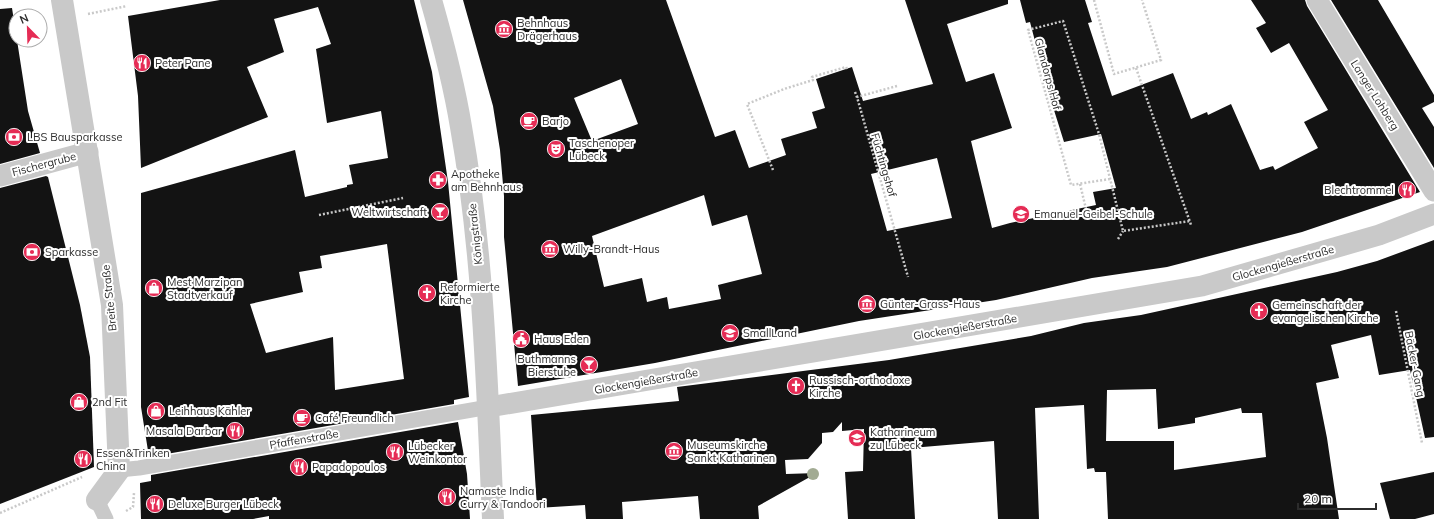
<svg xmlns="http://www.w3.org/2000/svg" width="1434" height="519" viewBox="0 0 1434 519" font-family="Mulish,sans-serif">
<rect width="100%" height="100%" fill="#fff"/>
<g fill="#131313" fill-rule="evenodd">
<path d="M220 0H414L432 72 448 182 469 397 454 400V404L149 457 141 407V193L295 150 305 197 347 187V185L353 184 349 165 388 158 381 111 327 123 316 49 331 44 318 7 274 19 284 52 247 67 268 117 141 168 138 96 128 16ZM387 244 404 379 335 390 333 337 266 353 250 304 303 292 299 272 322 268 320 256Z"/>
<path d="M463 0H666L715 137 735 130 749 168 786 155 781 139 817 128 812 112 825 108 816 79 852 67 863 101 933 84 905 0H1008V4L947 24 966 82 994 73 1012 128 971 141 992 228 1010 223 1096 205 1093 192 1116 188 1101 134 1064 142 1048 91 1030 22 1026 23 1020 0H1085L1092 22 1088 23 1112 96 1173 73 1191 119 1207 112 1208 115 1231 104 1260 170 1273 166 1275 170 1318 148 1304 122 1328 110 1289 43 1271 53 1256 28 1266 23 1251 0H1305L1307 6 1420 192 1302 232 1167 267 1092 278 996 300 859 321 655 363 518 386 504 237V196L500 150 493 106ZM621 79 638 124 592 141 574 98ZM937 158 952 218 887 231 871 174ZM704 195 712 226 747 215 762 274 718 285 721 299 669 309 667 297 647 302 642 278 604 287 592 236Z"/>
<path d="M1331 0H1378L1434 95V102L1422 108 1434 127V168Z"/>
<path d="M12 8 28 111 40 153 0 164V9Z"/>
<path d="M46 176 48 177 80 305 90 357 94 467 0 504V188Z"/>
<path d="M1434 240V437L1425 438 1410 370 1379 375 1371 335 1331 345 1339 378 1316 383 1327 438 1339 519H1108L1106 472H1095L1094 468 1087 469 1084 405 1035 408 1039 519H998L994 441 911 448 915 519H848L845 472 863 471 864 429 842 431V422L833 432 822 433V443L808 459 785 460 786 474 817 473 758 506 759 519H700L698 496 622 502 623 519H586L585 505 537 508 531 415 679 401 677 387 889 360 1031 336 1084 323 1141 315 1337 272 1377 261ZM1156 389 1158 429 1195 423V418L1241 408 1242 413H1262L1266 457 1174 470V441H1106L1107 390Z"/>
<path d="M458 422 467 474 470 519H269V516L253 519H141L140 483 151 481V475Z"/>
<path d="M1434 472V514L1415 519H1390L1380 483Z"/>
</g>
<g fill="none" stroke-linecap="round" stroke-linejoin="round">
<g stroke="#c9c9c9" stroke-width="2.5" stroke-dasharray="2 2" stroke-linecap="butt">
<path d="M1094 0 1114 74 1161 60 1142 0"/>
<path d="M88 14 127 6"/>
<path d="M1136 68 1191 225"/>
<path d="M897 86 857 97 908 277"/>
<path d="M855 92 857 97"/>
<path d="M773 170 747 104 784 89 813 80 812 77 846 67 847 69"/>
<path d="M1110 179 1071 185 1028 30 1063 21 1099 134 1123 231 1190 221"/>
<path d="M1080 184 1086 209"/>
<path d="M319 215 403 198"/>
<path d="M1118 239 1123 231"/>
<path d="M1396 311 1422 443"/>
<path d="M126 511 133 507 134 493"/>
<path d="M0 513 82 477"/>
</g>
<g stroke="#c9c9c9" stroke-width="15">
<path d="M119 470 139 468 489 407"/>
<path d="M97 500 106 519"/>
</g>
<g stroke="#c9c9c9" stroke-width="21">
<path d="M1317 0 1434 191"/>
<path d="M0 176 88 152"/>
<path d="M489 407 1202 286 1379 235 1434 214"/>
</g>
<g stroke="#c9c9c9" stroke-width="22">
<path d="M62 0 112 305 119 470 97 500"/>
<path d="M431 0C443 42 454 84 461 127 484 256 487 388 493 519"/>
</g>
</g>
<circle fill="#a2ab93" cx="813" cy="474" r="6"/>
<defs>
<symbol id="museum-disc" viewBox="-11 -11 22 22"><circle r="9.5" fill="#e52c55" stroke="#fff"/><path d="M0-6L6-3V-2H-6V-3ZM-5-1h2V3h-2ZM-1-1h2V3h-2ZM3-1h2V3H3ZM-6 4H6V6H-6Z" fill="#fff"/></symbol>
<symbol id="restaurant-disc" viewBox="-11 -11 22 22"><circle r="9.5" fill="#e52c55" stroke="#fff"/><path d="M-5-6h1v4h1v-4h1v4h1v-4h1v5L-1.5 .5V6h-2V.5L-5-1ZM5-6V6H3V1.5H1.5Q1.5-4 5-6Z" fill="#fff"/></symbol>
<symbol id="cafe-disc" viewBox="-11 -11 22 22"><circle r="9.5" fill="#e52c55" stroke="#fff"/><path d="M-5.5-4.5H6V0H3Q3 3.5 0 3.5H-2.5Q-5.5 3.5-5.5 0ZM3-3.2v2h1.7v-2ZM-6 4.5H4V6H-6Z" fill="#fff"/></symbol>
<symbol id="bank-disc" viewBox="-11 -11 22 22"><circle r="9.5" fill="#e52c55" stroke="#fff"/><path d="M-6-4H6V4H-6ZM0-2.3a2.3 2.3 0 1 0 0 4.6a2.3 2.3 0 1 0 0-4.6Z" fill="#fff"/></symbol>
<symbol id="theatre-disc" viewBox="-11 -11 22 22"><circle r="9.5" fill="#e52c55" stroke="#fff"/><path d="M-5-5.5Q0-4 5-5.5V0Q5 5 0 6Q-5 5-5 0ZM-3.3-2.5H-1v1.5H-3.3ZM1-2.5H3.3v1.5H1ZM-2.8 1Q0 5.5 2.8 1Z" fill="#fff"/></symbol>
<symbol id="pharmacy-disc" viewBox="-11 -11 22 22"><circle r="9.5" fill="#e52c55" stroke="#fff"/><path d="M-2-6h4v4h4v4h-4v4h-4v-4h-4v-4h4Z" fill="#fff"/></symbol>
<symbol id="bar-disc" viewBox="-11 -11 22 22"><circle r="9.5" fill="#e52c55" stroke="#fff"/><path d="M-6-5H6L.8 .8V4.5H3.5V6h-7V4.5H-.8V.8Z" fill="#fff"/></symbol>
<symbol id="school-disc" viewBox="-11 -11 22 22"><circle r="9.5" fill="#e52c55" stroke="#fff"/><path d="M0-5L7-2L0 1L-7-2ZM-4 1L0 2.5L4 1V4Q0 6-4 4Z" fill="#fff"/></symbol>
<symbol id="shop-disc" viewBox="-11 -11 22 22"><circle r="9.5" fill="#e52c55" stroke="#fff"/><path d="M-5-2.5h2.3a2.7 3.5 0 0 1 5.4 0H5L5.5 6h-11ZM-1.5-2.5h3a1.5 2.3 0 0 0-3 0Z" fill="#fff"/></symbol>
<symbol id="church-disc" viewBox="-11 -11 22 22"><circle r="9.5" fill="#e52c55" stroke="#fff"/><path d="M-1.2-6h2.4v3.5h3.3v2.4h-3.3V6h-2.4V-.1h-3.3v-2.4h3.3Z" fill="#fff"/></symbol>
<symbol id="civic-disc" viewBox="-11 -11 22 22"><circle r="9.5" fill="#e52c55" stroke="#fff"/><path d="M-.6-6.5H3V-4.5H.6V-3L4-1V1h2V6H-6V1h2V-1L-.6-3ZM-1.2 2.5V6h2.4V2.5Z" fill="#fff"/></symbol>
</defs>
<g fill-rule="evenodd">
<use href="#museum-disc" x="494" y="19" width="20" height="20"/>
<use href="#restaurant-disc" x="132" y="53" width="20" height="20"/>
<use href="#cafe-disc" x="519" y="111" width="20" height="20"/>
<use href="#bank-disc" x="4" y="127" width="20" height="20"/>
<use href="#theatre-disc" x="546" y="139" width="20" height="20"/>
<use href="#pharmacy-disc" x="428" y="170" width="20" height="20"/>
<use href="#restaurant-disc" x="1397" y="180" width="20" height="20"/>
<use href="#bar-disc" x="430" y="202" width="20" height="20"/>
<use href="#school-disc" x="1011" y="204" width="20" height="20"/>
<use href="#museum-disc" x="540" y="239" width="20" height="20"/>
<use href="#bank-disc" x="22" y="242" width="20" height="20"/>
<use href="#shop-disc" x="144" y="278" width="20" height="20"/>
<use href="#church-disc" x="417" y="283" width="20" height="20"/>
<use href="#museum-disc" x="857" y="294" width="20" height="20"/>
<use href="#church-disc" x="1249" y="301" width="20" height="20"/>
<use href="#school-disc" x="720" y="323" width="20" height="20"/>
<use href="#civic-disc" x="511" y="329" width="20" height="20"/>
<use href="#bar-disc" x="579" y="355" width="20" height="20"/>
<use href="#church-disc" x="786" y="376" width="20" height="20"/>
<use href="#shop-disc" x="69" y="392" width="20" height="20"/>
<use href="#shop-disc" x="146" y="401" width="20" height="20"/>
<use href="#cafe-disc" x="292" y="408" width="20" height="20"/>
<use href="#restaurant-disc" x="225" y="421" width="20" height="20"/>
<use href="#school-disc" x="847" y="428" width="20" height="20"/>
<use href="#museum-disc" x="664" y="441" width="20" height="20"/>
<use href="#restaurant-disc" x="385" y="442" width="20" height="20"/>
<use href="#restaurant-disc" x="73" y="449" width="20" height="20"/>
<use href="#restaurant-disc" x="289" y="457" width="20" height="20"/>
<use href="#restaurant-disc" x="437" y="487" width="20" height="20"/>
<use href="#restaurant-disc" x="145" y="494" width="20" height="20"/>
</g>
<g text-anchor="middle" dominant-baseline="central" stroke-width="4" stroke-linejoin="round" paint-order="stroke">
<g font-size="11" fill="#2c2c2c" stroke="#fff" text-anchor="start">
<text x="517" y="23">Behnhaus<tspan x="517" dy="13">Drägerhaus</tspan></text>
<text x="155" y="63">Peter Pane</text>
<text x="542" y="121">Barjo</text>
<text x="27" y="137">LBS Bausparkasse</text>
<text x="569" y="143">Taschenoper<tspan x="569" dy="13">Lübeck</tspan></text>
<text x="451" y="174">Apotheke<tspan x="451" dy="13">am Behnhaus</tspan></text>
<text x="1394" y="190" text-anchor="end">Blechtrommel</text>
<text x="427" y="212" text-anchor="end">Weltwirtschaft</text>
<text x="1034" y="214">Emanuel-Geibel-Schule</text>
<text x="563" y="249">Willy-Brandt-Haus</text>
<text x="45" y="252">Sparkasse</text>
<text x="167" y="282">Mest Marzipan<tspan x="167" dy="13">Stadtverkauf</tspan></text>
<text x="440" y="287">Reformierte<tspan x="440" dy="13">Kirche</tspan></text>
<text x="880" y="304">Günter-Grass-Haus</text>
<text x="1272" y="305">Gemeinschaft der<tspan x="1272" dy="13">evangelischen Kirche</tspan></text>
<text x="743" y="333">SmallLand</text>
<text x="534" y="339">Haus Eden</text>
<text x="576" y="359" text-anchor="end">Buthmanns<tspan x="576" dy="13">Bierstube</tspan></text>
<text x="809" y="380">Russisch-orthodoxe<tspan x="809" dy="13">Kirche</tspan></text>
<text x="92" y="402">2nd Fit</text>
<text x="169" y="411">Leihhaus Kähler</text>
<text x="315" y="418">Café Freundlich</text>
<text x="222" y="431" text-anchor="end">Masala Darbar</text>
<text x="870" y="432">Katharineum<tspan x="870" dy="13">zu Lübeck</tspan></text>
<text x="687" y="445">Museumskirche<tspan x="687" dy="13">Sankt Katharinen</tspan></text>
<text x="408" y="446">Lübecker<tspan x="408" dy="13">Weinkontor</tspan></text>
<text x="96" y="453">Essen&amp;Trinken<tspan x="96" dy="13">China</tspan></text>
<text x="312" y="467">Papadopoulos</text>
<text x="460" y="491">Namaste India<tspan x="460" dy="13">Curry &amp; Tandoori</tspan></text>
<text x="168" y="504">Deluxe Burger Lübeck</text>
</g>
<g font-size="11" fill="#2c2c2c" stroke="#fff">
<text transform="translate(1048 74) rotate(75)">Glandorps Hof</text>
<text transform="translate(1375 95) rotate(58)">Langer Lohberg</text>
<text transform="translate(44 164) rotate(-15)">Fischergrube</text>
<text transform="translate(884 165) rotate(74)">Füchtingshof</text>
<text transform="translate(475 234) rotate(-96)">Königstraße</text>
<text transform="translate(1283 263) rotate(-16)">Glockengießerstraße</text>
<text transform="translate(109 298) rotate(-96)">Breite Straße</text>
<text transform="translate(965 327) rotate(-10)">Glockengießerstraße</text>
<text transform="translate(1415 364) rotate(79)">Bäcker-Gang</text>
<text transform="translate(646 381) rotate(-10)">Glockengießerstraße</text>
<text transform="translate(304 439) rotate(-10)">Pfaffenstraße</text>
</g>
</g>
<g transform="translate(28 28) rotate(337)"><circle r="19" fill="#ffffff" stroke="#ababab"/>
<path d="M0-3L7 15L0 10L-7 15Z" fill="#e52c55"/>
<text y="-6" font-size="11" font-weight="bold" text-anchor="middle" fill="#2c2c2c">N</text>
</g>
<path d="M1298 503v6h78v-6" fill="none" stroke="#2c2c2c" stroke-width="2"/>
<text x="1304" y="503" font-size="12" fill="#2c2c2c" stroke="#ffffff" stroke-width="3" paint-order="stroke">20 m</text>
</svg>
